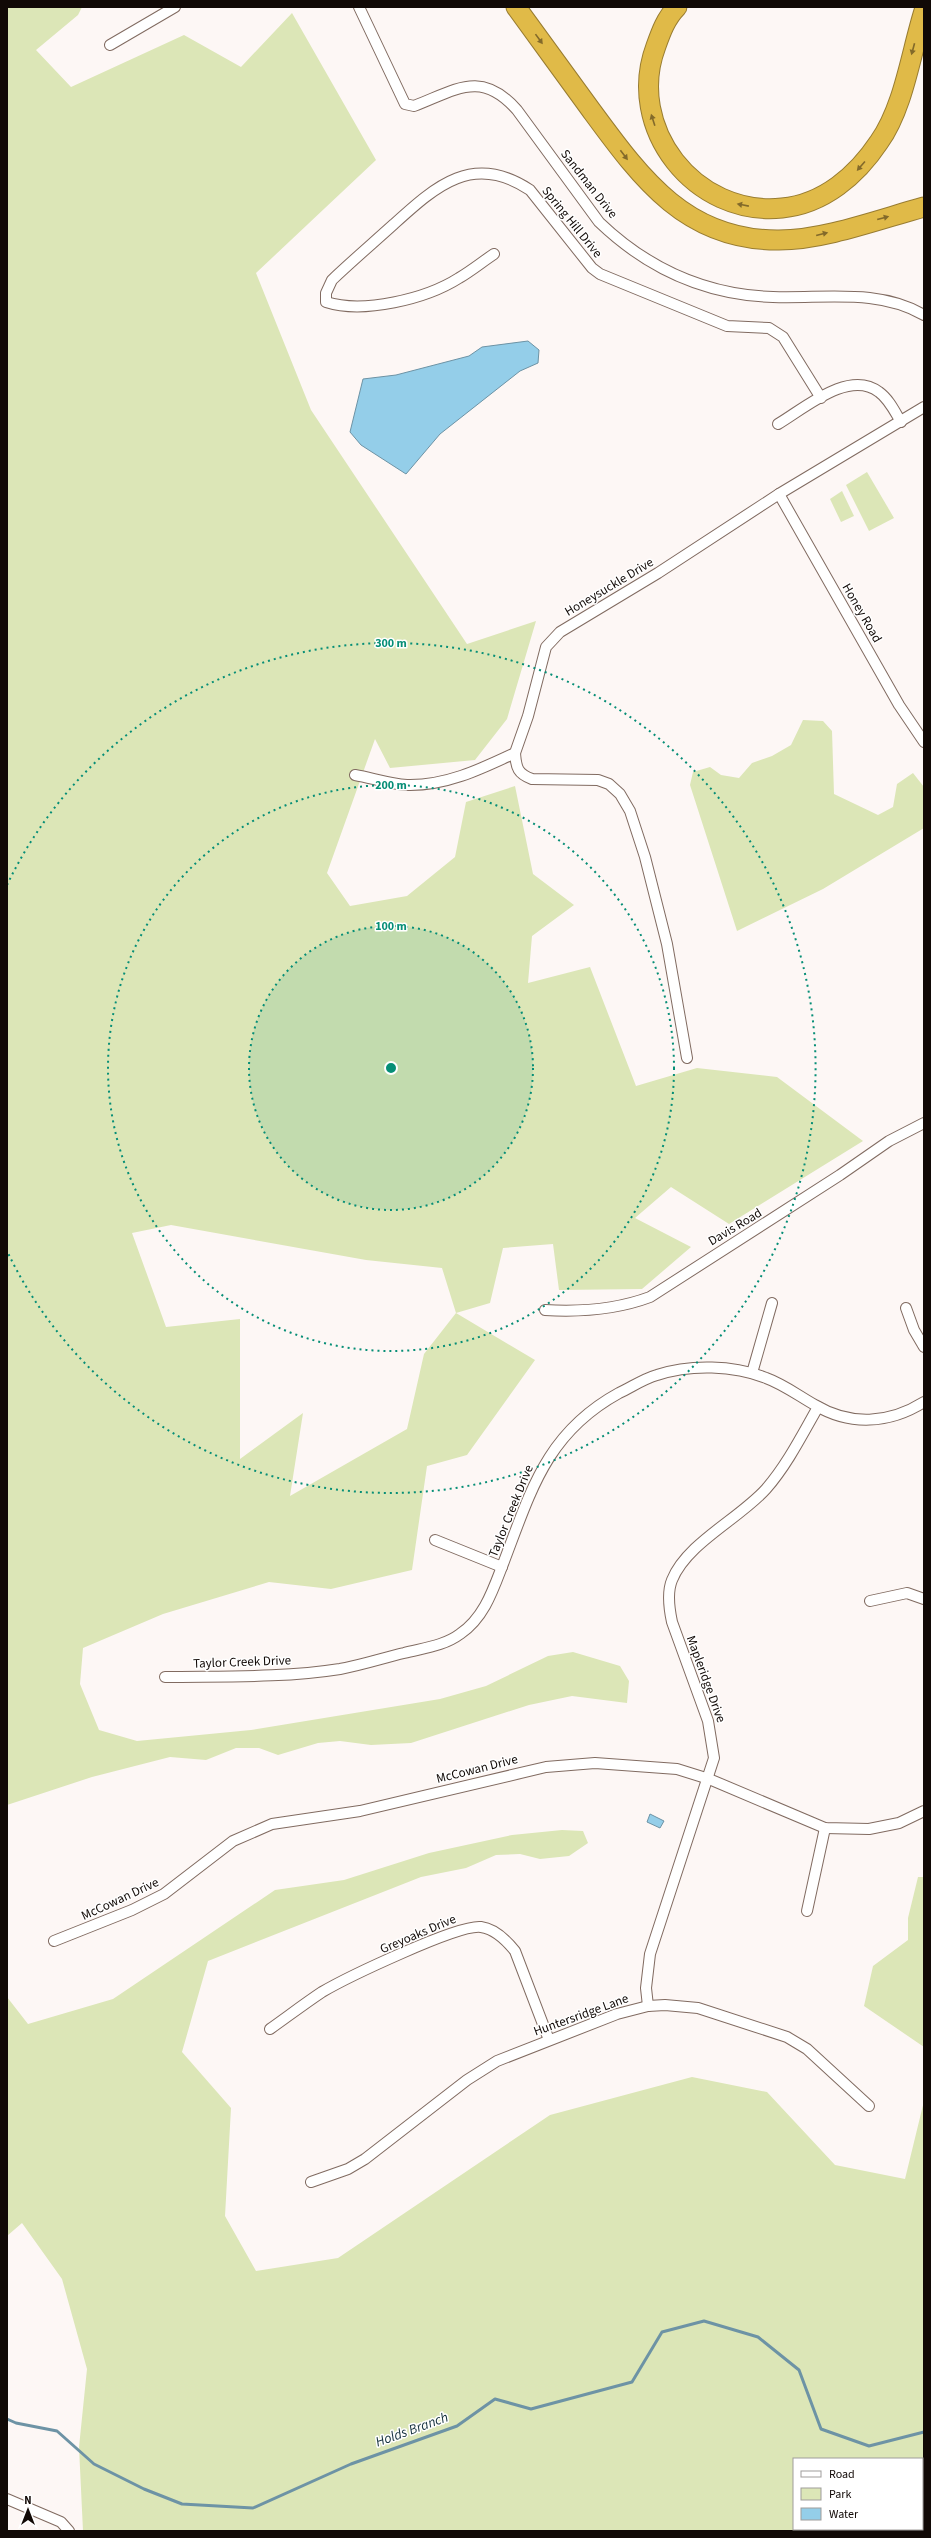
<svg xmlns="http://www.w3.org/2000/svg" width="931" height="2538" viewBox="0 0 931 2538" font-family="'Source Sans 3',sans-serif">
<rect width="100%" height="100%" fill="#fdf7f5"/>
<g fill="#dce6b7" fill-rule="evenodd">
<path d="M7 7H82L78 15 36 50 71 87 184 35 241 67 292 13 376 160 256 273 311 410 467 644 536 621 507 719 475 760 390 768 375 739 327 873 350 906 407 896 455 857 466 802 515 786 533 874 574 905 532 936 528 983 590 967 636 1086 697 1068 777 1077 863 1141 729 1224 671 1187 635 1218 691 1247 642 1289 559 1290 553 1244 503 1248 490 1303 456 1313 535 1360 467 1455 427 1466 412 1570 331 1589 269 1582 163 1614 83 1648 80 1684 99 1730 137 1741 251 1730 440 1699 486 1686 548 1656 573 1652 620 1666 629 1681 627 1703 572 1696 529 1705 411 1743 371 1745 340 1741 318 1743 278 1755 259 1748H236L206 1760 170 1757 92 1777 7 1805ZM171 1225 366 1260 442 1268 456 1313 424 1354 407 1429 290 1496 303 1413 240 1459V1319L166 1327 132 1233Z"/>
<path d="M867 472 894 518 869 531 846 485Z"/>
<path d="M842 491 854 516 841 522 830 499Z"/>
<path d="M803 720 823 721 832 731 834 794 878 815 893 807 897 784 913 773 924 787V828L823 889 737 931 690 785 693 772 710 767 721 775 739 778 752 763 772 756 791 745Z"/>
<path d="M562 1830 583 1831 588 1843 569 1856 540 1859 520 1854 496 1855 466 1868 421 1877 208 1961 182 2052 231 2108 225 2216 256 2271 338 2258 550 2115 692 2077 767 2092 835 2165 905 2179 924 2101V2531H83L79 2447 87 2369 62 2279 22 2223 7 2236V1997L28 2024 113 1999 275 1890 344 1880 429 1853 512 1835ZM794 2459H922V2529H794Z"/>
<path d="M918 1877H924V2047L864 2006 873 1966 908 1940V1918Z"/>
</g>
<g fill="#94cee9" stroke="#6d93a5">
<path d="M528 341 539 350 538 363 520 371 440 434 406 474 361 445 350 432 363 379 396 375 469 356 482 347Z"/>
<path d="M650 1814 664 1821 660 1828 647 1822Z"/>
</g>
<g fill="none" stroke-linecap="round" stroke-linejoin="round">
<path stroke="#6d93a5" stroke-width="3" d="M7 2419 16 2423 57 2431 94 2464 144 2489 182 2504 253 2508 351 2464 457 2426 495 2399 531 2409 632 2382 662 2332 704 2321 758 2337 799 2370 821 2429 869 2446 924 2432"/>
<defs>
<g id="street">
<path d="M359 7 405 104 414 106C456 90 481 69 517 110L599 222C647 268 706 295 773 297 823 299 878 288 924 315"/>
<path d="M110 45 175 7"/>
<path d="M494 254C482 262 471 271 459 278 426 299 363 314 326 302V293L332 280C352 261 373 243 394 224 436 186 473 152 530 190L592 268 600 274 727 326 769 328 783 337 821 398"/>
<path d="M778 424C805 408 849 369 879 392 889 399 895 412 901 422"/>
<path d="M779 494 899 705 924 742"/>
<path d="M515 753C516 768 518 774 532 779L598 780 609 784 620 794 630 811 645 857 667 944 687 1058"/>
<path d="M355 775C372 778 390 784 407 785 446 786 481 769 515 753L528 716 546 647 560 632 658 573 779 494 924 407"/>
<path d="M906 1308 914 1330 924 1347"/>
<path d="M545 1310C579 1312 618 1309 650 1297L840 1175 889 1141 924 1123"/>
<path d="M752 1373 772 1303"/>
<path d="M435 1540 502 1567"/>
<path d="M870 1601 907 1593 924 1599"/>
<path d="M165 1677C223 1676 283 1678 340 1669 362 1665 383 1658 404 1653 423 1648 444 1646 460 1634 484 1618 493 1590 503 1564 531 1491 546 1433 619 1393 632 1387 643 1379 657 1375 690 1364 734 1365 766 1378 783 1384 799 1396 815 1405 850 1426 889 1424 924 1402"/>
<path d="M807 1911 825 1828"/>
<path d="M54 1941 132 1910 164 1894 233 1841 272 1824 360 1811 546 1767 595 1763 677 1769 709 1779 825 1828 869 1829 899 1823 924 1811"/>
<path d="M648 2006 646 1988 650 1954 714 1758 708 1721 672 1622C669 1608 667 1592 672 1580 687 1543 739 1519 766 1489 787 1465 802 1435 818 1407"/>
<path d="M270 2029C287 2017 304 2004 322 1992 346 1978 458 1924 481 1927 496 1929 507 1941 515 1951L549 2040"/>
<path d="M311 2182 348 2169 365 2159 467 2080 497 2061 617 2014 648 2006 665 2005 698 2008 787 2037 807 2049 869 2106"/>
<path d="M7 2499 61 2522 69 2531"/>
</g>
<g id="highway">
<path d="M516 7C541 41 566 76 591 110 641 178 686 241 779 240 824 240 880 219 924 207"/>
<path d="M677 7C666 18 661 32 656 46 625 128 695 217 782 208 824 204 857 175 879 142 904 107 911 52 924 11"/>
</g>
</defs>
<use href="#street" stroke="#816b61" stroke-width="12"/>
<use href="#highway" stroke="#987c31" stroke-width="21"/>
<use href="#street" stroke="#fff" stroke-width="10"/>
<use href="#highway" stroke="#e0ba48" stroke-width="19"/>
</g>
<defs><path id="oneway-solid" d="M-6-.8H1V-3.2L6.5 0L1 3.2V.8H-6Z"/></defs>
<g fill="#836a2a">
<use href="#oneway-solid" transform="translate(539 39) rotate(54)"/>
<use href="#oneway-solid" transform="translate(913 49) rotate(105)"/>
<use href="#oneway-solid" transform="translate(653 120) rotate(-108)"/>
<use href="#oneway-solid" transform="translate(624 155) rotate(53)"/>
<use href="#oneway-solid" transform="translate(861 166) rotate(131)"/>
<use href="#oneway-solid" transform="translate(743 205) rotate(-169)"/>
<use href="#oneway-solid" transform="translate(883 218) rotate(-15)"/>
<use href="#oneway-solid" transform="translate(822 234) rotate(-14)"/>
</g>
<circle cx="391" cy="1068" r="142" fill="#068e76" fill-opacity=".12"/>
<g fill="none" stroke="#068e76" stroke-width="2" stroke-dasharray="2 4">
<circle cx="391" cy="1068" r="142"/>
<circle cx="391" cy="1068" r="283"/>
<path d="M7 885A425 425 0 1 1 7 1251"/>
</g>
<g text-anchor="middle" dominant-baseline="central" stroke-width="3" stroke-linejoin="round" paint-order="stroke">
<g font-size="13" fill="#110906" stroke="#fff">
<text transform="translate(589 184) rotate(52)">Sandman Drive</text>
<text transform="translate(572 222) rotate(51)">Spring Hill Drive</text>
<text transform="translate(609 587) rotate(-31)">Honeysuckle Drive</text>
<text transform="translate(862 613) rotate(60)">Honey Road</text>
<text transform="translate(735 1227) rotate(-31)">Davis Road</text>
<text transform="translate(511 1511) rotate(-68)">Taylor Creek Drive</text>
<text transform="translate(242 1662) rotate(-2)">Taylor Creek Drive</text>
<text transform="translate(706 1679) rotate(70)">Mapleridge Drive</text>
<text transform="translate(477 1769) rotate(-14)">McCowan Drive</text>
<text transform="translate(120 1899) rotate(-25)">McCowan Drive</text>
<text transform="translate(418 1934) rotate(-23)">Greyoaks Drive</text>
<text transform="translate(581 2015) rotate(-20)">Huntersridge Lane</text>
</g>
<g font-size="14" font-style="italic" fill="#14303c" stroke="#fff">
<text transform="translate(412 2430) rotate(-20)">Holds Branch</text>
</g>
</g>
<circle cx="391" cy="1068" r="6" fill="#068e76" stroke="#fff" stroke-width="2"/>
<g font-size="12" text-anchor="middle" font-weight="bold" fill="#068e76" stroke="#fff" stroke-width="3" stroke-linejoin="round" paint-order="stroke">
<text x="391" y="647">300 m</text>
<text x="391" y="789">200 m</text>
<text x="391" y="930">100 m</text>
</g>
<rect width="931" height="2538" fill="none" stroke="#110906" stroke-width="16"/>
<rect x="793" y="2458" width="130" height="72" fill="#ffffff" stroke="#a09d9b"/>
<rect x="801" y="2471" width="20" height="6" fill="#ffffff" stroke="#a09d9b"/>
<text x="829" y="2478" font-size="12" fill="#110906">Road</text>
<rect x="801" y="2488" width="20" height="12" fill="#dce6b7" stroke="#a09d9b"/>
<text x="829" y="2498" font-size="12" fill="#110906">Park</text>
<rect x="801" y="2508" width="20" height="12" fill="#94cee9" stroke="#a09d9b"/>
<text x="829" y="2518" font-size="12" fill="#110906">Water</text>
<g transform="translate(28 2510)" stroke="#ffffff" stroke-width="3" paint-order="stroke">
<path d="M0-3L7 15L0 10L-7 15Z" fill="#110906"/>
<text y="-6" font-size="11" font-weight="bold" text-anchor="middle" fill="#110906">N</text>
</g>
</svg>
